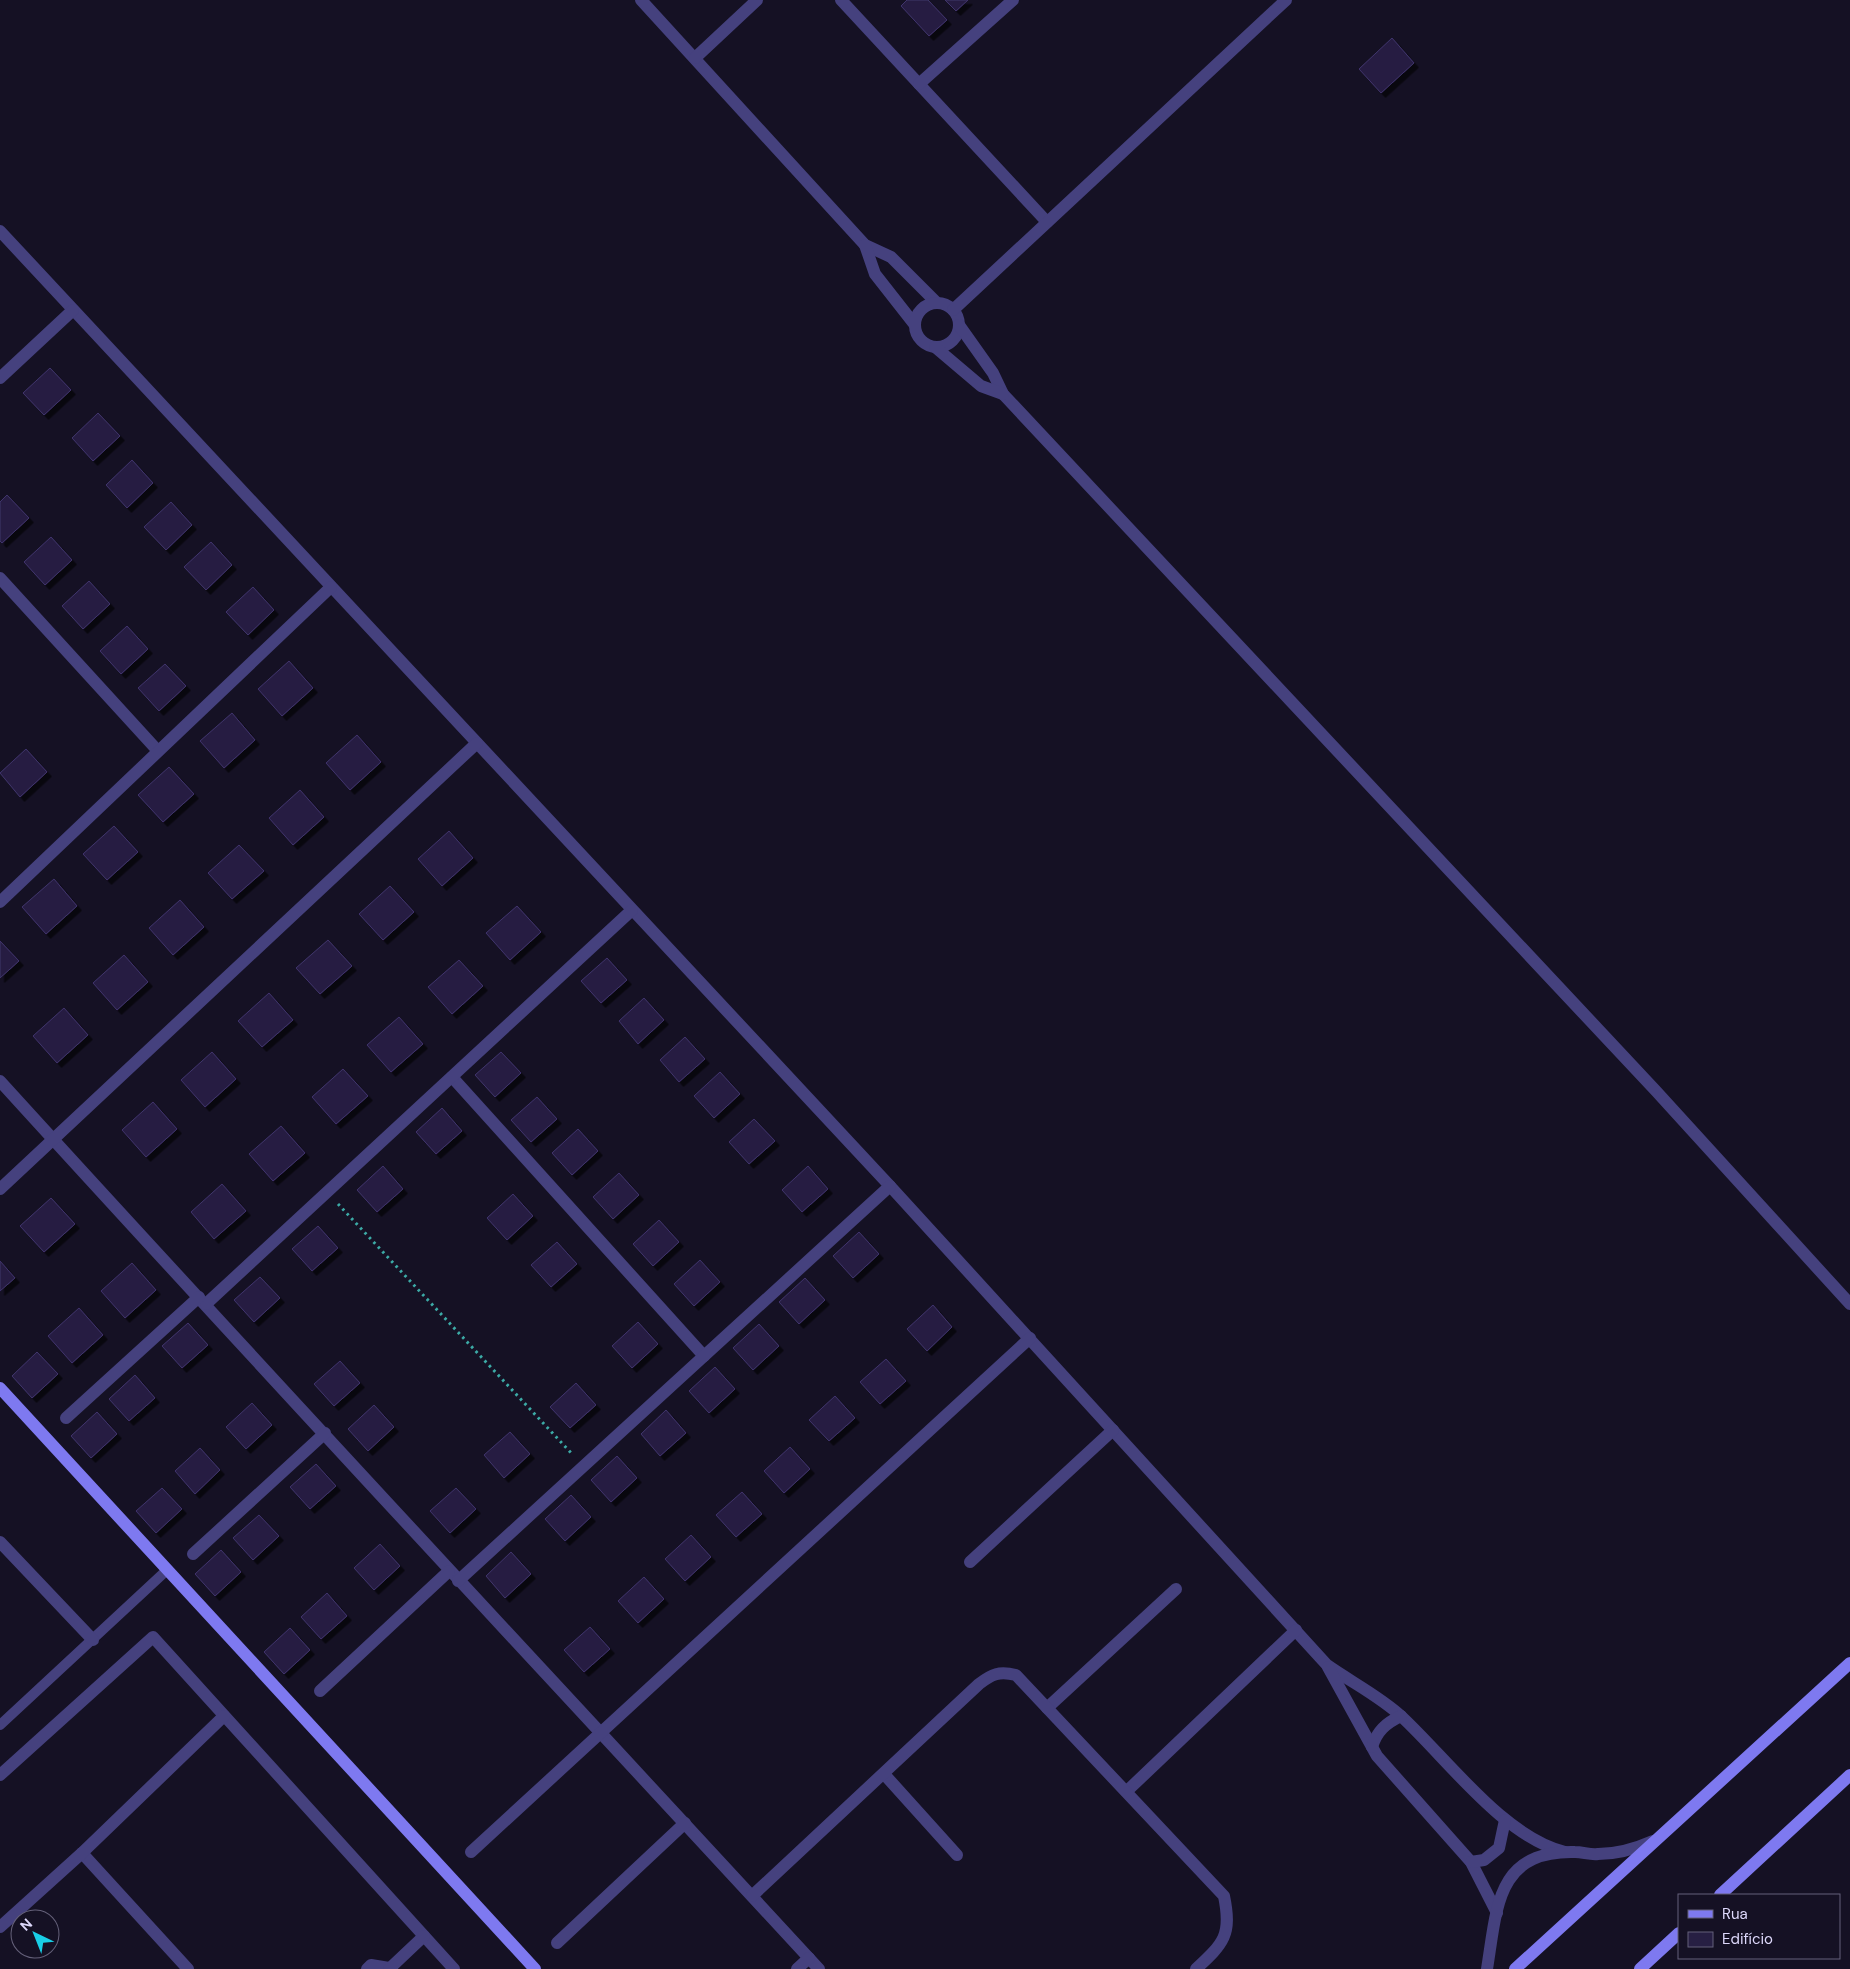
<svg xmlns="http://www.w3.org/2000/svg" width="1850" height="1969" viewBox="0 0 1850 1969" font-family="'DM Sans',sans-serif">
<defs>
<filter id="shadow"><feDropShadow dx="4.5" dy="4.5" stdDeviation="0" flood-color="#0009"/></filter>
</defs>
<rect width="100%" height="100%" fill="#151124"/>
<g fill="#271f43" stroke="#40346c" filter="url(#shadow)">
<path d="M907 0H928L947 20 929 36 901 6Z"/>
<path d="M945 0H968L956 11Z"/>
<path d="M1392 38 1414 63 1381 93 1359 69Z"/>
<path d="M50 368 71 390 44 415 23 393Z"/>
<path d="M98 413 120 436 93 461 72 438Z"/>
<path d="M132 460 153 483 127 508 106 485Z"/>
<path d="M7 495 29 518 2 543 0 541V502Z"/>
<path d="M171 502 192 525 166 550 144 527Z"/>
<path d="M51 537 72 560 45 585 24 562Z"/>
<path d="M211 542 232 565 206 590 184 567Z"/>
<path d="M89 581 110 604 83 629 62 606Z"/>
<path d="M253 587 274 610 248 635 226 612Z"/>
<path d="M127 626 148 649 121 674 100 651Z"/>
<path d="M289 661 313 688 282 716 258 689Z"/>
<path d="M165 664 186 686 159 711 138 688Z"/>
<path d="M232 713 255 740 224 768 200 741Z"/>
<path d="M357 735 381 762 350 790 326 763Z"/>
<path d="M26 749 47 772 20 797 0 773Z"/>
<path d="M169 767 194 794 163 822 138 795Z"/>
<path d="M300 790 324 817 293 845 269 818Z"/>
<path d="M114 826 138 852 107 880 83 854Z"/>
<path d="M449 831 473 858 442 886 418 859Z"/>
<path d="M239 845 264 871 232 899 208 873Z"/>
<path d="M54 879 77 906 46 934 22 907Z"/>
<path d="M390 886 414 912 383 940 359 914Z"/>
<path d="M180 900 204 927 173 955 149 928Z"/>
<path d="M517 906 541 932 510 960 486 933Z"/>
<path d="M328 940 352 966 320 994 296 968Z"/>
<path d="M0 941 19 961 0 978Z"/>
<path d="M124 955 148 982 117 1010 93 983Z"/>
<path d="M607 958 627 980 601 1003 581 981Z"/>
<path d="M459 960 483 986 452 1014 428 987Z"/>
<path d="M269 993 293 1020 262 1047 238 1021Z"/>
<path d="M644 998 664 1020 638 1044 619 1021Z"/>
<path d="M64 1008 88 1035 57 1063 33 1036Z"/>
<path d="M399 1017 423 1044 391 1072 367 1045Z"/>
<path d="M685 1037 705 1059 679 1082 660 1060Z"/>
<path d="M212 1052 236 1079 205 1107 181 1080Z"/>
<path d="M501 1052 521 1073 495 1097 475 1075Z"/>
<path d="M343 1069 368 1096 336 1124 312 1097Z"/>
<path d="M720 1072 740 1094 714 1118 694 1096Z"/>
<path d="M537 1097 557 1119 531 1142 511 1120Z"/>
<path d="M153 1102 177 1129 146 1157 122 1130Z"/>
<path d="M442 1108 462 1131 436 1154 416 1132Z"/>
<path d="M754 1119 775 1141 749 1164 729 1142Z"/>
<path d="M281 1126 305 1153 273 1181 249 1154Z"/>
<path d="M578 1129 598 1151 572 1175 552 1153Z"/>
<path d="M383 1166 403 1189 377 1212 357 1190Z"/>
<path d="M808 1166 828 1189 802 1212 782 1190Z"/>
<path d="M619 1173 639 1195 613 1219 593 1197Z"/>
<path d="M222 1184 246 1211 214 1239 191 1212Z"/>
<path d="M513 1194 533 1216 507 1240 487 1218Z"/>
<path d="M51 1198 75 1224 44 1252 20 1226Z"/>
<path d="M659 1220 679 1242 653 1266 633 1244Z"/>
<path d="M318 1226 338 1248 312 1271 292 1249Z"/>
<path d="M859 1232 879 1254 853 1278 833 1256Z"/>
<path d="M557 1242 577 1264 551 1287 531 1265Z"/>
<path d="M700 1260 720 1282 694 1306 674 1284Z"/>
<path d="M0 1261 15 1278 0 1291Z"/>
<path d="M132 1263 156 1290 125 1318 101 1291Z"/>
<path d="M260 1277 280 1298 254 1322 234 1300Z"/>
<path d="M805 1278 825 1300 799 1324 779 1302Z"/>
<path d="M933 1305 952 1327 927 1351 907 1329Z"/>
<path d="M79 1308 103 1335 72 1363 48 1336Z"/>
<path d="M638 1322 658 1344 632 1368 612 1346Z"/>
<path d="M188 1323 208 1345 182 1368 162 1346Z"/>
<path d="M759 1324 779 1346 753 1370 733 1348Z"/>
<path d="M37 1352 58 1374 32 1398 12 1376Z"/>
<path d="M886 1359 906 1381 880 1404 860 1382Z"/>
<path d="M340 1361 360 1383 334 1406 314 1384Z"/>
<path d="M715 1367 735 1389 709 1413 689 1391Z"/>
<path d="M135 1375 155 1398 129 1421 109 1399Z"/>
<path d="M576 1383 596 1405 570 1428 550 1407Z"/>
<path d="M835 1396 855 1418 829 1441 809 1420Z"/>
<path d="M252 1403 272 1425 246 1449 226 1427Z"/>
<path d="M374 1405 394 1427 368 1451 348 1429Z"/>
<path d="M666 1410 686 1433 660 1456 641 1434Z"/>
<path d="M97 1412 117 1434 91 1458 71 1436Z"/>
<path d="M510 1432 530 1454 504 1478 484 1455Z"/>
<path d="M790 1447 810 1469 784 1493 764 1471Z"/>
<path d="M200 1448 220 1470 195 1494 175 1471Z"/>
<path d="M617 1456 637 1478 611 1502 591 1480Z"/>
<path d="M316 1464 336 1486 310 1509 290 1487Z"/>
<path d="M162 1488 182 1509 156 1533 136 1511Z"/>
<path d="M456 1488 476 1509 450 1533 430 1511Z"/>
<path d="M742 1492 762 1514 736 1537 716 1515Z"/>
<path d="M571 1495 591 1517 565 1541 545 1519Z"/>
<path d="M259 1515 279 1536 253 1560 233 1538Z"/>
<path d="M691 1535 711 1557 685 1581 665 1559Z"/>
<path d="M380 1544 400 1566 374 1590 354 1568Z"/>
<path d="M221 1550 241 1572 215 1596 195 1574Z"/>
<path d="M511 1552 531 1574 505 1598 486 1576Z"/>
<path d="M644 1577 664 1599 638 1623 618 1601Z"/>
<path d="M327 1593 347 1616 321 1639 301 1617Z"/>
<path d="M590 1627 610 1649 584 1672 564 1650Z"/>
<path d="M290 1628 310 1650 284 1674 264 1652Z"/>
</g>
<g fill="none" stroke-linecap="round" stroke-linejoin="round">
<path stroke="#3caaa6" stroke-width="3" stroke-dasharray="2.5 4" stroke-linecap="butt" d="M338 1204 573 1455"/>
<path stroke="#45417e" stroke-width="10" d="M0 1725 167 1570"/>
<g stroke="#45417e" stroke-width="12">
<path d="M641 0 865 245 891 257 937 303"/>
<path d="M841 0 1047 222"/>
<path d="M695 58 757 0"/>
<path d="M919 84 1013 0"/>
<path d="M0 231 890 1186 1327 1665C1351 1682 1381 1697 1402 1717 1449 1761 1504 1837 1565 1852"/>
<path d="M865 245 875 274 915 325"/>
<circle cx="937" cy="325" r="22"/>
<path d="M953 310 1286 0"/>
<path d="M959 325 993 373 1003 394 1656 1091 1850 1304"/>
<path d="M935 347 981 386 1003 394"/>
<path d="M0 378 73 310"/>
<path d="M0 578 158 751"/>
<path d="M0 902 331 587"/>
<path d="M452 1077 704 1356"/>
<path d="M0 1081C271 1379 546 1673 819 1969"/>
<path d="M0 1189 477 743"/>
<path d="M206 1304 632 910"/>
<path d="M66 1418 199 1297"/>
<path d="M0 1542 93 1640"/>
<path d="M193 1554 325 1433"/>
<path d="M970 1562 1113 1430"/>
<path d="M458 1581 890 1186"/>
<path d="M1328 1667 1377 1756 1471 1862 1497 1913"/>
<path d="M320 1691 449 1571"/>
<path d="M1047 1708 1176 1589"/>
<path d="M1372 1747C1377 1731 1386 1723 1401 1716"/>
<path d="M884 1774 957 1855"/>
<path d="M0 1775 153 1637 454 1969"/>
<path d="M1127 1791 1296 1630"/>
<path d="M471 1852 1030 1338"/>
<path d="M82 1853 188 1969"/>
<path d="M1471 1862 1484 1860 1499 1848 1505 1820"/>
<path d="M752 1896 979 1684C992 1674 999 1671 1016 1675L1224 1896C1232 1935 1224 1943 1196 1969"/>
<path d="M0 1927 82 1853 224 1716"/>
<path d="M557 1943 685 1823"/>
<path d="M367 1969 371 1965 389 1968"/>
<path d="M389 1969 424 1936"/>
<path d="M797 1969 809 1958"/>
<path d="M1487 1969C1497 1908 1496 1850 1575 1852 1583 1852 1590 1855 1598 1854 1618 1854 1635 1849 1653 1841"/>
</g>
<g stroke="#7e79f0" stroke-width="12">
<path d="M0 1388 535 1969"/>
<path d="M1720 1895 1850 1775"/>
<path d="M1515 1969 1850 1663"/>
<path d="M1640 1969 1679 1933"/>
</g>
</g>
<rect x="1678" y="1894" width="162" height="65" fill="#151124" stroke="#65617a"/>
<rect x="1688" y="1910" width="25" height="8" fill="#7e79f0" stroke="#65617a"/>
<text x="1722" y="1919" font-size="15" fill="#ddd8fb">Rua</text>
<rect x="1688" y="1932" width="25" height="15" fill="#271f43" stroke="#65617a"/>
<text x="1722" y="1944" font-size="15" fill="#ddd8fb">Edifício</text>
<g transform="translate(35 1934) rotate(317)"><circle r="24" fill="#151124" stroke="#65617a"/>
<path d="M0-4L9 19L0 12L-9 19Z" fill="#19cee6"/>
<text y="-8" font-size="14" font-weight="bold" text-anchor="middle" fill="#ddd8fb">N</text>
</g>
</svg>
